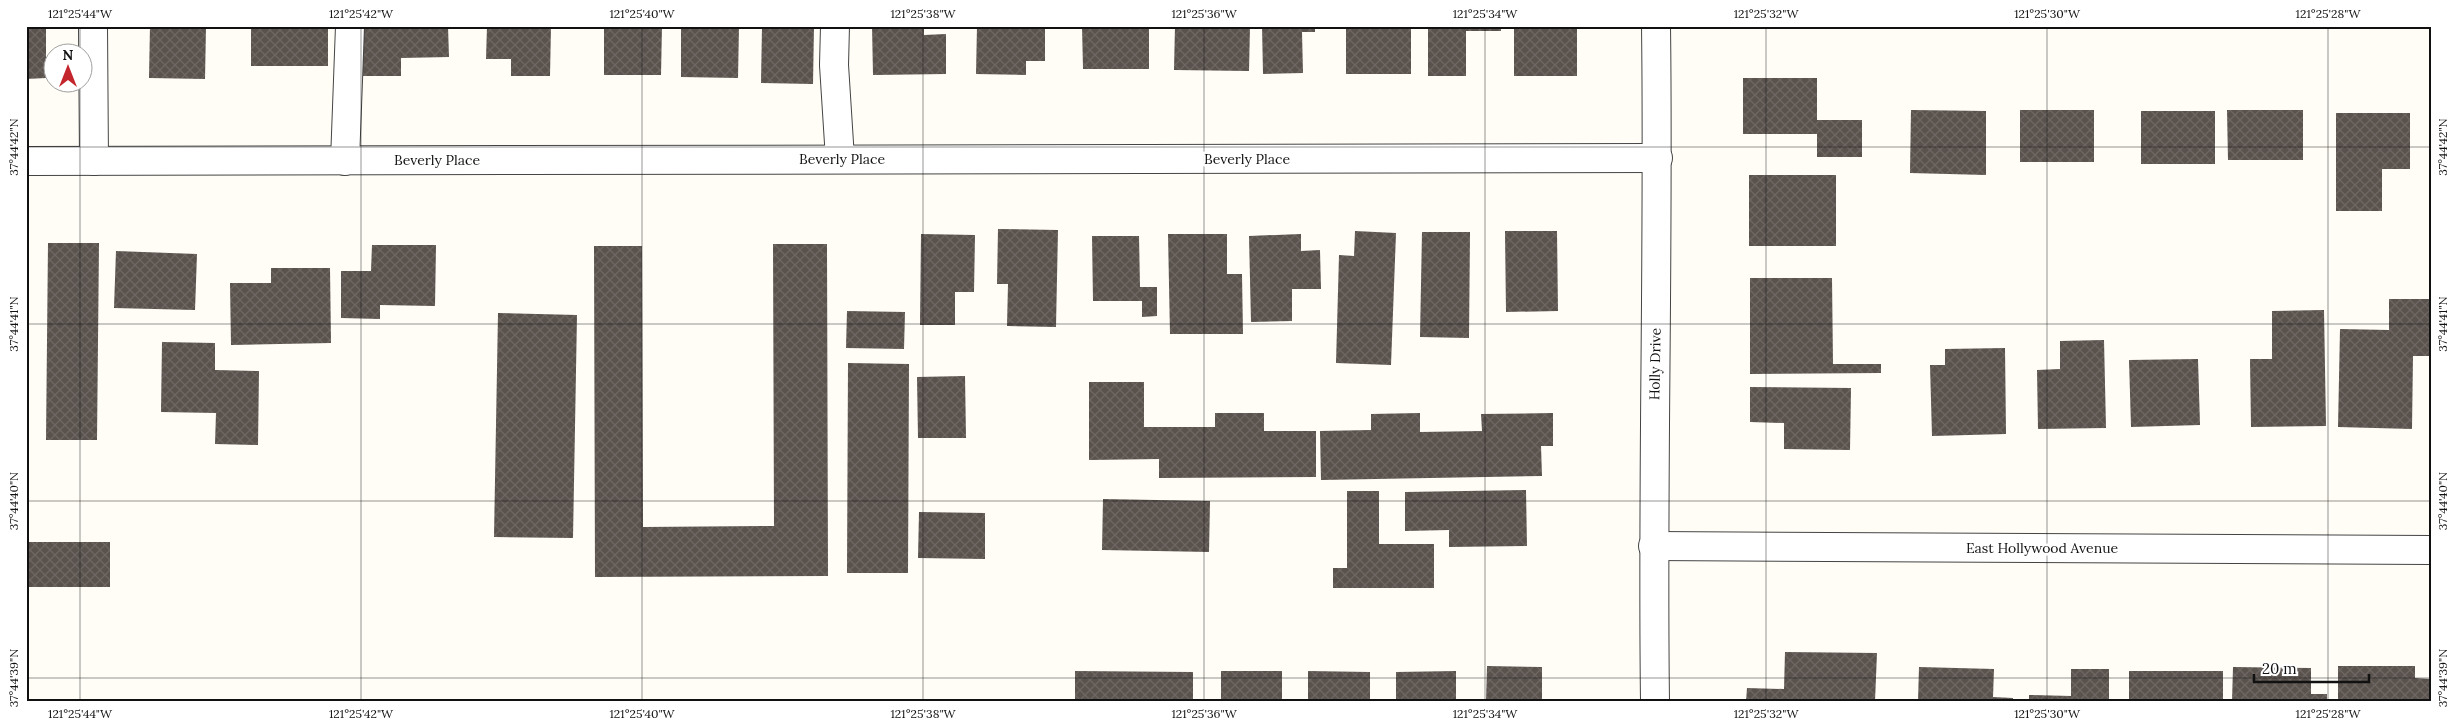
<svg xmlns="http://www.w3.org/2000/svg" width="2457" height="727" viewBox="0 0 2457 727" font-family="Lora,serif">
<defs>
<pattern id="building-cross-hatch" width="8" height="8" patternUnits="userSpaceOnUse" patternTransform="scale(1.25)"><rect width="8" height="8" fill="#5a524d"/><path d="M0 0l8 8M0 8l8-8" fill="none" stroke="#6d6662"/></pattern>
</defs>
<rect width="100%" height="100%" fill="#fffdf5"/>
<g fill="url(#building-cross-hatch)">
<path d="M26 26H46V78L26 79Z"/>
<path d="M150 26H206L205 79 149 78Z"/>
<rect x="251" y="26" width="77" height="40"/>
<path d="M363 26H448L449 57 401 58V76H363Z"/>
<path d="M487 26H551L550 76H511V59H486Z"/>
<path d="M604 26H662L661 75H604Z"/>
<path d="M681 26H739L738 78 681 77Z"/>
<path d="M762 26H814L813 84 761 83Z"/>
<path d="M872 26H924V35L946 34V74L873 75Z"/>
<path d="M977 26H1045V61H1026V75L976 74Z"/>
<path d="M1082 26H1149V69H1083Z"/>
<path d="M1175 26H1250L1249 71 1174 70Z"/>
<path d="M1262 26H1315V32H1302L1303 73 1263 74Z"/>
<rect x="1346" y="26" width="65" height="48"/>
<path d="M1428 26H1501V31H1466V76H1428Z"/>
<rect x="1514" y="26" width="63" height="50"/>
<path d="M1743 78H1817V120H1862V157H1817V134H1743Z"/>
<path d="M1911 110 1986 111V175L1910 173Z"/>
<rect x="2020" y="110" width="74" height="52"/>
<path d="M2227 110H2303V160H2228Z"/>
<rect x="2141" y="111" width="74" height="53"/>
<path d="M2336 113H2410V169H2382V211H2336Z"/>
<rect x="1749" y="175" width="87" height="71"/>
<path d="M998 229 1058 230 1056 327 1007 326 1008 284H997Z"/>
<path d="M1355 231 1396 233 1391 365 1336 363 1339 255 1354 256Z"/>
<path d="M1505 231H1557L1558 311 1506 312Z"/>
<path d="M1422 232H1470L1469 338 1420 337Z"/>
<path d="M921 234 975 235 974 292H955V325H920Z"/>
<path d="M1168 234H1227V274H1242L1243 334H1170Z"/>
<path d="M1301 234V251L1320 250 1321 289H1292V321L1251 322 1249 236Z"/>
<path d="M1092 236H1139L1140 287H1157V316L1142 317V301H1093Z"/>
<path d="M48 243H99L97 440H46Z"/>
<path d="M773 244H827L828 576 595 577 594 246H642L643 527 774 526Z"/>
<path d="M372 245H436L435 306 380 305V319L341 318V271H371Z"/>
<path d="M116 251 197 254 195 310 114 308Z"/>
<path d="M271 268H330L331 343 231 345 230 283H271Z"/>
<path d="M1750 278H1832L1833 364H1881V373L1750 374Z"/>
<path d="M2389 299H2431V356H2413L2412 429 2338 427 2340 329 2389 330Z"/>
<path d="M2324 310 2326 426 2251 427 2250 359H2272V311Z"/>
<path d="M847 311 905 312 904 349 846 348Z"/>
<path d="M498 313 577 315 573 538 494 537Z"/>
<path d="M2104 340 2106 428 2038 429 2037 370 2060 369V341Z"/>
<path d="M162 342 215 343V370L259 371 258 445 215 444 216 413 161 412Z"/>
<path d="M2005 348 2006 434 1932 436 1930 365H1945V349Z"/>
<path d="M2198 359 2200 425 2131 427 2129 360Z"/>
<path d="M848 363 909 364 908 573H847Z"/>
<path d="M965 376 966 438H918L917 377Z"/>
<path d="M1089 382H1144V427H1215V413H1264V431H1316V477L1159 478V459L1089 460Z"/>
<path d="M1750 387 1851 388 1850 450 1784 449V423L1750 422Z"/>
<path d="M1420 413V432L1482 431 1481 414 1553 413V446H1541L1542 476 1321 480 1320 431 1371 430V414Z"/>
<path d="M1526 490 1527 546 1449 547V530L1405 531V492Z"/>
<path d="M1347 491H1379V544H1434V588H1333V568H1347Z"/>
<path d="M1103 499 1210 501 1209 552 1102 550Z"/>
<path d="M919 512 985 513V559L918 558Z"/>
<rect x="26" y="542" width="84" height="45"/>
<path d="M1785 652 1877 653 1875 701H1746L1747 688 1784 689Z"/>
<path d="M1487 666 1542 667V701H1486Z"/>
<path d="M2338 666H2415V678L2431 679V701H2338Z"/>
<path d="M1919 667 1994 669 1993 697 2013 698V701H1918Z"/>
<path d="M2233 667 2311 668V694H2327V701H2232Z"/>
<path d="M2071 669H2109V701H2029V695L2071 696Z"/>
<path d="M1075 671 1193 672V701H1075Z"/>
<rect x="1221" y="671" width="61" height="30"/>
<path d="M1308 671 1370 672V701H1308Z"/>
<path d="M1456 671V701H1396V672Z"/>
<rect x="2129" y="671" width="94" height="30"/>
</g>
<g fill="none" stroke-linecap="round" stroke-linejoin="round">
<defs>
<g id="minor">
<path d="M93 26 94 161"/>
<path d="M835 26 834 65 840 159"/>
<path d="M26 161 1658 158"/>
<path d="M345 161 350 26"/>
<path d="M1653 546 2431 550"/>
<path d="M1655 701C1652 476 1659 251 1656 26"/>
</g>
</defs>
<use href="#minor" stroke="#444" stroke-width="30"/>
<use href="#minor" stroke="#fff" stroke-width="28"/>
</g>
<path fill="none" stroke="#111" stroke-width="1" stroke-opacity="0.45" d="M80 26V52M361 26V701M642 26V701M923 26V701M1204 26V701M1485 26V701M1766 26V701M2047 26V701M2328 26V701M80 82V701M26 147H2431M26 324H2431M26 501H2431M26 678H2431"/>
<g text-anchor="middle" dominant-baseline="central" stroke-width="5" stroke-linejoin="round" paint-order="stroke">
<g font-size="14" fill="#111" stroke="#fff">
<text x="842" y="159">Beverly Place</text>
<text x="1247" y="159">Beverly Place</text>
<text x="437" y="160">Beverly Place</text>
<text transform="translate(1655 364) rotate(-89)">Holly Drive</text>
<text x="2042" y="548">East Hollywood Avenue</text>
</g>
</g>
<rect width="2457" height="727" fill="none" stroke="#ffffff" stroke-width="55"/>
<g transform="translate(68 68)"><circle r="24" fill="#ffffff" stroke="#a0a0a0"/>
<path d="M0-4L9 19L0 12L-9 19Z" fill="#c4262e"/>
<text y="-8" font-size="14" font-weight="bold" text-anchor="middle" fill="#111111">N</text>
</g>
<path d="M2254 674v8h115v-8" fill="none" stroke="#111111" stroke-width="2.5"/>
<text x="2262" y="674" font-size="15" fill="#111111" stroke="#ffffff" stroke-width="4" paint-order="stroke">20 m</text>
<rect x="28" y="28" width="2402" height="672" fill="none" stroke="#111" stroke-width="2"/>
<g font-size="12" text-anchor="middle" fill="#111">
<text x="80" y="18">121°25'44"W</text>
<text x="361" y="18">121°25'42"W</text>
<text x="642" y="18">121°25'40"W</text>
<text x="923" y="18">121°25'38"W</text>
<text x="1204" y="18">121°25'36"W</text>
<text x="1485" y="18">121°25'34"W</text>
<text x="1766" y="18">121°25'32"W</text>
<text x="2047" y="18">121°25'30"W</text>
<text x="2328" y="18">121°25'28"W</text>
<text transform="translate(14 147) rotate(-90)" y="4">37°44'42"N</text>
<text transform="translate(2443 147) rotate(-90)" y="4">37°44'42"N</text>
<text transform="translate(14 324) rotate(-90)" y="4">37°44'41"N</text>
<text transform="translate(2443 324) rotate(-90)" y="4">37°44'41"N</text>
<text transform="translate(14 501) rotate(-90)" y="4">37°44'40"N</text>
<text transform="translate(2443 501) rotate(-90)" y="4">37°44'40"N</text>
<text transform="translate(14 678) rotate(-90)" y="4">37°44'39"N</text>
<text transform="translate(2443 678) rotate(-90)" y="4">37°44'39"N</text>
<text x="80" y="718">121°25'44"W</text>
<text x="361" y="718">121°25'42"W</text>
<text x="642" y="718">121°25'40"W</text>
<text x="923" y="718">121°25'38"W</text>
<text x="1204" y="718">121°25'36"W</text>
<text x="1485" y="718">121°25'34"W</text>
<text x="1766" y="718">121°25'32"W</text>
<text x="2047" y="718">121°25'30"W</text>
<text x="2328" y="718">121°25'28"W</text>
</g>
</svg>
